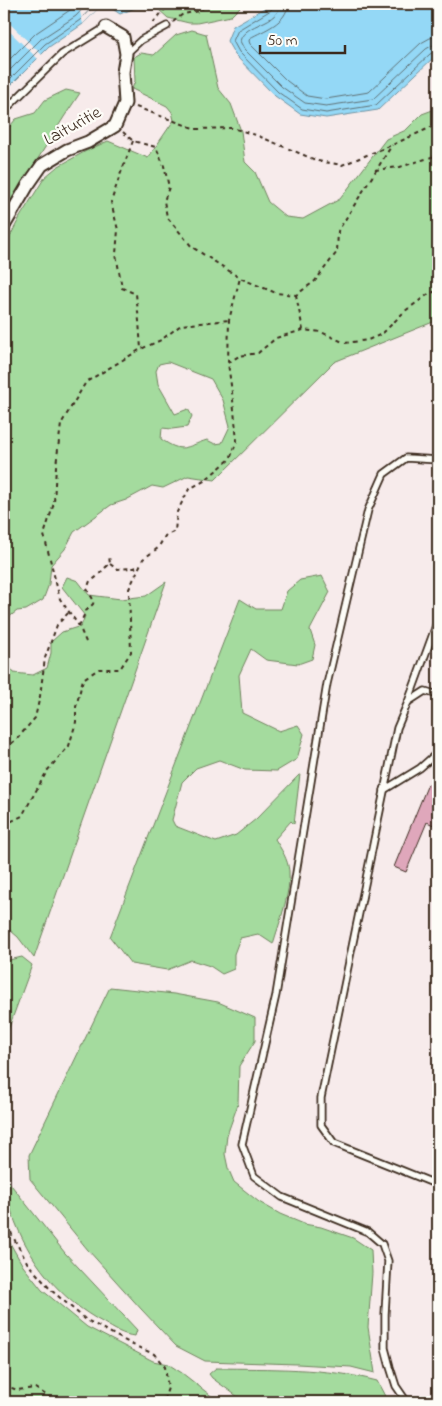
<svg xmlns="http://www.w3.org/2000/svg" width="442" height="1406" viewBox="0 0 442 1406" font-family="'Indie Flower',sans-serif">
<rect width="100%" height="100%" fill="#f7ebeb"/>
<filter id="ink" filterUnits="userSpaceOnUse"><feTurbulence type="fractalNoise" baseFrequency=".02" numOctaves="2"/><feDisplacementMap in="SourceGraphic" scale="10" xChannelSelector="R" yChannelSelector="G"/><feConvolveMatrix kernelMatrix="1 2 1 2 8 2 1 2 1" color-interpolation-filters="sRGB"/></filter>
<g filter="url(#ink)">
<g fill="#a4db9e" stroke="#70825e" fill-rule="evenodd">
<path d="M166 4H243L231 16 197 23H189L168 18 158 9Z"/>
<path d="M192 30 206 34 218 88 231 104 241 131 245 162 255 172 268 202 286 217 303 219 340 199 386 139 406 130 422 114 438 108V320L334 362 215 480 188 476 163 488 152 486 126 500 111 505 74 532 65 549 51 565 49 584 43 600 26 610 17 611 4 621V248L20 217 45 177 57 167 86 151 108 141 148 158 174 120 172 112 167 106 132 89 135 81 134 57 141 53 154 55 176 35ZM168 362 211 379 223 400 230 426 222 443 215 444 207 440C185 447 182 454 161 439L162 428 172 429 187 427 192 416 188 409 175 414 158 384 156 371 159 364Z"/>
<path d="M66 90 80 93 64 117 4 213V133L16 119 35 113 45 100Z"/>
<path d="M322 576 330 592 310 630 315 645 312 659 298 664 266 660 251 649 239 675 242 713 279 731 298 725 304 734 297 759 277 771 245 770 219 760 196 768 182 782 172 820 175 826 216 842 236 835 256 819 300 774 294 824 291 821 275 839C281 849 288 859 289 871 291 892 279 924 273 944L258 934 240 938 234 954V969L222 974 210 966 191 960 167 970 131 964 110 937 240 599 256 609H281L287 591 300 580Z"/>
<path d="M67 577 78 581 89 595 121 599 146 596 166 582 34 958 18 937 4 925V900L5 897 4 880V659L14 673 33 675 47 668 51 653V642L62 632 81 626 85 616 62 587Z"/>
<path d="M22 957 32 965 4 1041V969L9 960Z"/>
<path d="M110 987 174 994 218 1002 255 1018V1041L239 1066 238 1104 227 1135 225 1154 228 1168 234 1182 259 1202 280 1214 304 1224 321 1227 353 1238 371 1250 372 1273 368 1327 375 1373 351 1367 297 1364 205 1361 176 1346 142 1310 88 1250 30 1179 29 1155Z"/>
<path d="M4 1176 65 1253 137 1330 135 1336C123 1335 114 1329 104 1323 59 1299 28 1260 12 1213 8 1200 4 1190 4 1176Z"/>
<path d="M4 1228 6 1236 23 1266 42 1290 87 1327 153 1361 168 1364 182 1373 219 1402H4Z"/>
<path d="M216 1368C270 1369 325 1367 377 1381L388 1402H245L212 1378 209 1374Z"/>
</g>
<g fill="#94d8f6" stroke="#7092a0">
<path d="M4 4H102L83 24 49 47 4 92Z"/>
<path d="M105 4H136L135 8 120 14Z"/>
<path d="M271 4H438V55L433 58 378 110 326 118 300 114 275 96 235 55 227 41 233 26 268 6Z"/>
</g>
<g fill="#f7ebeb">
<path d="M72 4H102L83 24 80 12Z"/>
<path d="M4 18 43 56 39 60 4 26Z"/>
</g>
<g fill="none" stroke-linecap="round" stroke-linejoin="round">
<g stroke="#5f7074" stroke-width="1">
<path d="M274 4V7L271 10 238 30 233 41 239 52 278 92 302 109 326 113 376 105 430 54 438 51"/>
<path d="M280 4C279 25 245 22 240 41L244 49 282 87 305 103 326 106 373 99 426 49 433 45H438"/>
<path d="M288 4C287 23 264 30 250 38L249 41 250 44 287 81 307 96 326 99 369 92 421 43 430 38 438 37"/>
<path d="M4 65 36 33 70 10 76 4"/>
<path d="M4 76 41 39 76 16 87 4"/>
<path d="M4 85 45 44 80 20 95 4"/>
</g>
</g>
<path fill="#dfa7bb" stroke="#3b2a1e" d="M428 784 438 788V794L433 807 438 810V827L427 822 406 872 394 867Z"/>
<g fill="none" stroke-linecap="round" stroke-linejoin="round">
<defs>
<g id="service">
<path d="M126 54 141 40 167 26"/>
<path d="M4 111 62 54 106 27"/>
<path d="M438 695 425 691 408 702 397 728 321 1098V1125L334 1143 438 1185"/>
<path d="M408 702 438 620"/>
<path d="M384 790 420 768 438 752"/>
<path d="M407 1402 396 1386 390 1367 385 1348V1314L388 1261 382 1244 368 1232 282 1197 254 1176 242 1144 276 995 327 684 368 510 384 474 406 458 438 460"/>
</g>
<path id="minor" d="M4 226 28 185 42 165 67 150 88 142 115 126 125 103 123 72 126 54 123 37 106 27"/>
</defs>
<use href="#service" stroke="#3b2a1e" stroke-width="9"/>
<use href="#minor" stroke="#3b2a1e" stroke-width="15"/>
<g stroke="#3b2a1e" stroke-width="2" stroke-dasharray="4 4" stroke-linecap="butt">
<path d="M173 22 183 14 199 11 208 4"/>
<path d="M153 23 164 10 172 4"/>
<path d="M136 107 196 129 232 128 256 135 318 161 342 165 392 145 434 126 438 122"/>
<path d="M123 132 133 141 156 147 164 166 169 187 164 201 167 217 192 247 240 278 276 293 296 295 315 281 337 252 338 231 392 145"/>
<path d="M133 141 119 178 111 202 118 230 116 254 122 288 136 294 139 321 141 349"/>
<path d="M375 170 400 167 438 155"/>
<path d="M296 295 303 330 321 332 345 343 368 340 382 334 405 311 430 293 438 291"/>
<path d="M228 363 239 356 258 353 276 338 303 330"/>
<path d="M110 564 117 569 134 568 140 566"/>
<path d="M79 626 86 611 93 604 94 601 87 589 90 581C98 578 102 569 110 564L109 556"/>
<path d="M86 642 79 626 60 599 44 535 54 503 56 466 61 424 86 382 141 349 161 340 181 325 229 320"/>
<path d="M4 748 16 740 35 718 40 696 45 658 57 625 69 612"/>
<path d="M4 825 22 816 47 771 69 746 76 722V707L83 679 99 669H120L131 652 129 589 143 559 158 548 165 536 175 531 177 512 189 489 204 481 230 459 237 441 233 400 228 363 229 320 240 278"/>
<path d="M4 1209 12 1235 28 1264 51 1290 85 1319 133 1345 154 1354 165 1367 168 1388 163 1402"/>
<path d="M4 1385 17 1390 35 1388 57 1402"/>
</g>
<use href="#service" stroke="#fdfcf7" stroke-width="5.5"/>
<use href="#minor" stroke="#fdfcf7" stroke-width="11"/>
</g>
</g>
<g text-anchor="middle" dominant-baseline="central" stroke-width="4.5" stroke-linejoin="round" paint-order="stroke">
<g font-size="18" fill="#3b2a1e" stroke="#fdfcf7">
<text transform="translate(73 127) rotate(-29)">Laituritie</text>
</g>
</g>
<rect width="442" height="1406" fill="none" stroke="#fdfcf7" stroke-width="20"/>
<rect x="10" y="10" width="422" height="1386" fill="none" stroke="#3b2a1e" stroke-width="2" filter="url(#ink)"/>
<path d="M260 45v8h85v-8" fill="none" stroke="#3b2a1e" stroke-width="2.5"/>
<text x="267" y="45" font-size="15" fill="#3b2a1e" stroke="#fdfcf7" stroke-width="4" paint-order="stroke">50 m</text>
</svg>
